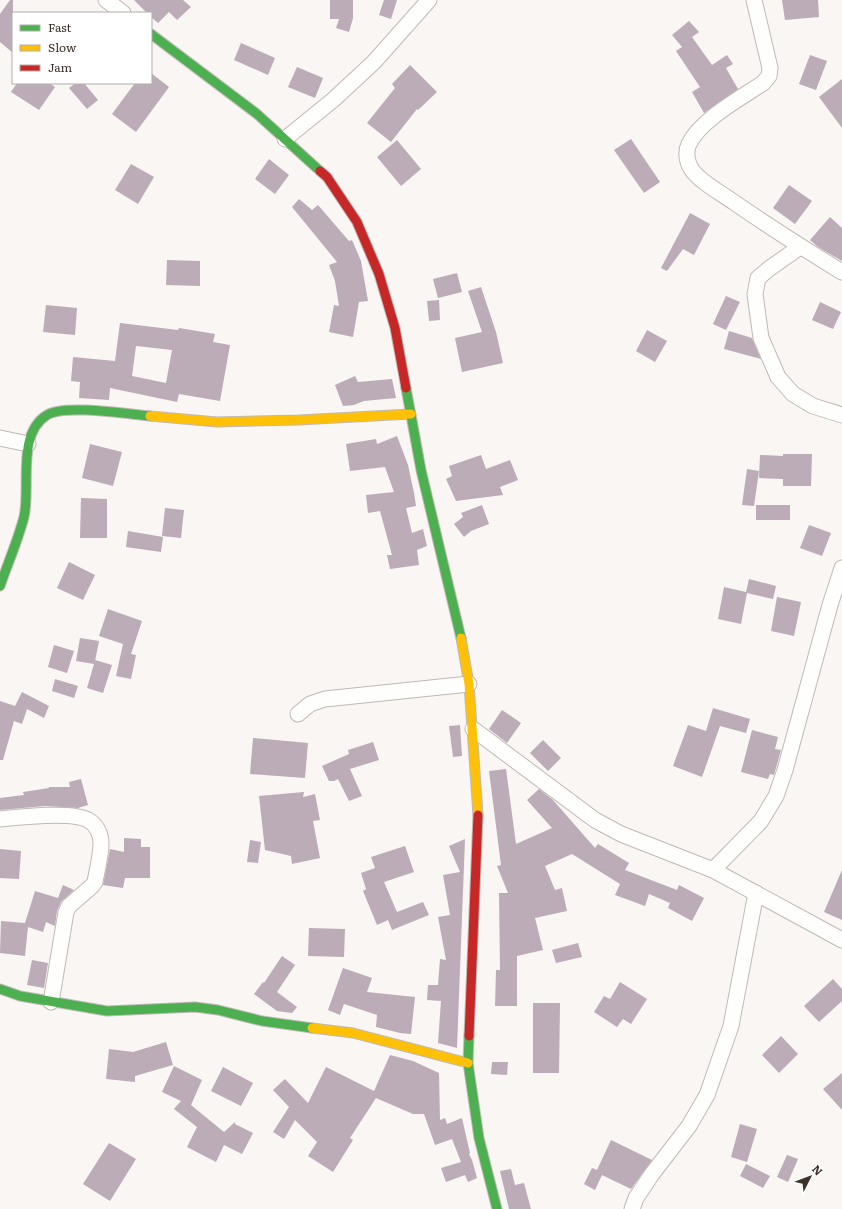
<svg xmlns="http://www.w3.org/2000/svg" width="842" height="1209" viewBox="0 0 842 1209" font-family="Literata,serif">
<rect width="100%" height="100%" fill="#f9f6f4"/>
<g fill="#bbacb7" fill-rule="evenodd">
<path d="M10 0H13V53L0 42V14Z"/>
<path d="M134 0H183L191 7 177 20 169 12 158 23 151 17V13H147Z"/>
<path d="M330 0H353V18L349 32 336 28 339 19H330Z"/>
<path d="M384 0H397L391 19 379 15Z"/>
<path d="M782 0H818L819 17 785 20Z"/>
<path d="M689 21 699 32 692 37 712 65 727 55 733 64 726 68 738 89 704 113 692 92 700 87 676 51 682 47 672 35Z"/>
<path d="M241 43 275 58 268 75 234 60Z"/>
<path d="M810 55 827 61 816 90 799 84Z"/>
<path d="M410 65 437 92 418 110 417 109 391 142 367 123 395 88 392 84Z"/>
<path d="M297 67 323 78 315 98 288 87Z"/>
<path d="M151 73 169 87 136 132 112 114 135 83H151Z"/>
<path d="M842 79V128L819 97Z"/>
<path d="M17 83H49L55 87 39 110 11 92Z"/>
<path d="M76 83H84L98 100 87 109 69 88Z"/>
<path d="M631 139 660 182 644 193 614 150Z"/>
<path d="M397 140 421 169 401 186 377 157Z"/>
<path d="M269 159 289 175 275 194 255 179Z"/>
<path d="M131 164 154 177 138 204 115 190Z"/>
<path d="M789 185 812 201 795 224 773 208Z"/>
<path d="M299 199 312 210 318 205 349 241 352 240 361 261 368 301 359 302 353 337 329 332 334 305 339 306 335 281 329 265 337 262 292 207Z"/>
<path d="M690 213 710 224 694 255 683 249 667 271 661 268Z"/>
<path d="M830 217 842 228V261L818 247 810 240Z"/>
<path d="M167 260 200 261V286L166 285Z"/>
<path d="M457 273 462 292 438 298 433 279Z"/>
<path d="M481 287 496 332 503 363 462 372 455 338 482 332 468 291Z"/>
<path d="M726 296 740 302 726 330 713 324Z"/>
<path d="M439 300 440 320 429 321 427 301Z"/>
<path d="M820 302 841 312 833 329 812 320Z"/>
<path d="M46 305 77 308 75 335 43 332Z"/>
<path d="M120 323 178 330 179 328 215 334 213 342 230 345 220 401 179 394 177 402 110 388 109 400 79 398 80 382 71 381 73 357 115 361ZM136 346 172 350 166 383 132 376Z"/>
<path d="M647 330 667 341 655 362 636 351Z"/>
<path d="M729 331 752 338 761 359 724 349Z"/>
<path d="M355 376 358 382 392 379 396 398 364 401 354 405 343 406 335 385Z"/>
<path d="M397 436 408 465 414 493 416 506 406 508 412 533 423 529 427 546 417 550 419 565 390 569 387 555H392L380 511 368 513 366 495 394 492 385 467 350 471 346 444 376 439 377 444Z"/>
<path d="M90 444 122 452 113 486 82 478Z"/>
<path d="M783 454H812L811 486H783V479L759 478 760 455 783 456Z"/>
<path d="M481 455 486 469 510 460 518 480 500 487 503 495 456 501 446 479 452 476 449 466Z"/>
<path d="M747 469 759 471 754 506 742 505Z"/>
<path d="M81 498 107 499V538H80Z"/>
<path d="M482 505 489 524 471 531 464 537 454 524 463 517 461 513Z"/>
<rect x="756" y="505" width="34" height="15"/>
<path d="M165 508 184 510 181 538 162 536Z"/>
<path d="M809 525 831 533 822 556 800 548Z"/>
<path d="M128 531 163 537 161 552 126 547Z"/>
<path d="M69 562 95 575 83 600 57 588Z"/>
<path d="M749 579 776 586 773 599 747 593 741 624 718 619 724 587 746 592Z"/>
<path d="M777 597 801 602 794 636 771 631Z"/>
<path d="M108 609 142 621 131 654 136 655 131 679 116 676 123 644 99 636Z"/>
<path d="M80 638 99 641 95 661V660L112 665 103 693 87 688 94 664 76 661Z"/>
<path d="M54 645 74 651 67 673 48 667Z"/>
<path d="M55 679 78 686 74 698 52 691Z"/>
<path d="M22 692 49 706 44 718 27 709 22 724 14 721 3 760H0V701L15 706Z"/>
<path d="M713 708 750 719 746 733 720 726 702 777 673 766 688 725 706 731Z"/>
<path d="M502 710 521 723 507 743 489 729Z"/>
<path d="M460 725 462 756 453 757 449 726Z"/>
<path d="M752 730 778 737 775 749 781 750 774 775 770 774 768 779 741 772Z"/>
<path d="M253 738 308 743 305 778 250 774Z"/>
<path d="M543 740 561 758 548 771 530 753Z"/>
<path d="M373 742 379 760 350 769 362 796 349 801 338 779 334 781H329L322 766 349 754 348 750Z"/>
<path d="M506 769 516 844 552 828 527 800 539 789 553 800 595 848 598 844 629 863 625 870 677 890 679 885 704 898 692 921 668 908 670 903 649 894 645 906 615 895 620 884 572 854 545 866 555 890 562 888 567 911 535 918 543 950 517 956V1006H495L496 970H500L499 893H508L497 866 501 865 489 771Z"/>
<path d="M81 779 88 805 78 808 45 806 0 810V798L24 795 23 792 49 788V787H70L69 782Z"/>
<path d="M304 792 303 797 315 794 320 820 313 821 320 858 292 864 291 856 265 850 259 796Z"/>
<path d="M124 838 141 839V847H150V878H125L123 888 103 885 110 849 124 852Z"/>
<path d="M465 839 457 1048 438 1043 441 1001 427 1000 428 985H438L440 959 446 960 438 917 450 915 443 875 460 872 449 846Z"/>
<path d="M250 840 261 842 258 863 247 862Z"/>
<path d="M405 846 414 872 384 882 397 912 423 902 429 915 392 930 388 920 377 925 363 891 366 889 361 873 375 868 371 857Z"/>
<path d="M0 849 21 851 19 879 0 878Z"/>
<path d="M842 870V920L824 912Z"/>
<path d="M63 885 74 890 61 902 57 911 55 926 46 922 43 932 28 927 25 956 0 953 1 921 25 923 35 891 58 898Z"/>
<path d="M309 928 345 929 344 957 308 956Z"/>
<path d="M578 943 582 957 556 963 552 950Z"/>
<path d="M282 956 295 965 277 992 297 1007 292 1013 277 1011 254 994 263 982 264 983Z"/>
<path d="M32 960 48 963 44 988 27 985Z"/>
<path d="M343 968 372 978 367 992 415 997 411 1034 400 1033 376 1027 377 1015 344 1004 340 1015 328 1010Z"/>
<path d="M833 979 842 989V1001L819 1022 804 1006Z"/>
<path d="M620 982 647 999 631 1024 623 1019 617 1027 594 1012 604 996 610 999Z"/>
<path d="M533 1003H560L559 1073H533Z"/>
<path d="M781 1036 798 1054 779 1073 762 1055Z"/>
<path d="M166 1042 173 1065 135 1076V1082L106 1079 109 1049 133 1052Z"/>
<path d="M390 1055 413 1061 439 1073 440 1120 445 1118 447 1124 462 1118 470 1153 469 1154 472 1160 477 1178 468 1182 465 1175 446 1182 441 1168 461 1162 452 1139 435 1145 424 1114H413L376 1098 350 1138 353 1140 333 1172 308 1156 317 1142 295 1120 284 1139 273 1132 289 1107 273 1090 285 1079 308 1103 326 1067 374 1091Z"/>
<path d="M492 1062H508L507 1075 491 1074Z"/>
<path d="M174 1066 202 1080 191 1105 224 1132 235 1122V1124L253 1133 242 1154 224 1145 216 1162 187 1147 197 1127 174 1109 181 1101 162 1092Z"/>
<path d="M223 1067 253 1083 241 1106 211 1091Z"/>
<path d="M842 1073V1110L823 1089Z"/>
<path d="M740 1124 757 1129 747 1162 731 1157Z"/>
<path d="M611 1140 652 1160 631 1189 602 1175 595 1190 584 1184 592 1168 597 1170Z"/>
<path d="M109 1143 136 1159 110 1201 83 1184Z"/>
<path d="M787 1155 798 1159 788 1182 777 1177Z"/>
<path d="M746 1164 770 1176 763 1188 740 1176Z"/>
<path d="M511 1169 515 1185 524 1183 531 1209H509L500 1171Z"/>
</g>
<g fill="none" stroke-linecap="round" stroke-linejoin="round">
<defs>
<g id="street">
<path d="M106 0 123 13"/>
<path d="M754 0 770 68 769 76 763 83C741 98 700 120 689 144 685 152 687 163 692 170 699 181 724 195 735 203 770 227 806 250 842 272"/>
<path d="M285 139 333 100 374 62 429 0"/>
<path d="M800 247 770 268 758 278 755 294 761 338 778 377 793 394 813 406 842 415"/>
<path d="M0 438 28 444"/>
<path d="M298 714 310 704 325 699 469 684"/>
<path d="M473 729 595 820 621 834 713 870 842 940"/>
<path d="M0 819C19 817 72 811 88 820 96 824 101 834 101 843 101 856 97 870 95 882L92 886 69 906 66 912 51 1002"/>
<path d="M713 870 761 821 776 796 785 770 830 605 842 568"/>
<path d="M632 1209 636 1198 652 1174 689 1126 707 1095 731 1026 756 893"/>
</g>
<g id="fast">
<path d="M151 34 257 114 320 171"/>
<path d="M406 388 421 470 461 638"/>
<path d="M0 586C8 563 18 540 24 517 31 487 16 434 47 415 64 404 128 414 150 416"/>
<path d="M0 989 20 996 107 1011 195 1007 218 1010 262 1021 312 1028"/>
<path d="M469 1036 468 1063 479 1138 497 1209"/>
</g>
<g id="slow">
<path d="M150 416 217 422 299 420 411 414"/>
<path d="M461 638 469 684 478 815"/>
<path d="M312 1028 353 1033 468 1063"/>
</g>
<g id="jam">
<path d="M320 171 327 177 357 222 379 274 395 328 406 388"/>
<path d="M469 1036 478 815"/>
</g>
</defs>
<use href="#street" stroke="#c0b9b5" stroke-width="17"/>
<use href="#fast" stroke="#c0b9b5" stroke-width="11"/>
<use href="#slow" stroke="#c0b9b5" stroke-width="11"/>
<use href="#jam" stroke="#c0b9b5" stroke-width="11"/>
<use href="#street" stroke="#fefefd" stroke-width="15"/>
<use href="#fast" stroke="#4caf50" stroke-width="9"/>
<use href="#slow" stroke="#ffc107" stroke-width="9"/>
<use href="#jam" stroke="#c62828" stroke-width="9"/>
</g>
<rect x="12" y="12" width="140" height="72" fill="#ffffff" stroke="#b1adaa"/>
<rect x="20" y="25" width="20" height="6" fill="#4caf50" stroke="#b1adaa"/>
<text x="48" y="32" font-size="12" fill="#3d312a">Fast</text>
<rect x="20" y="45" width="20" height="6" fill="#ffc107" stroke="#b1adaa"/>
<text x="48" y="52" font-size="12" fill="#3d312a">Slow</text>
<rect x="20" y="65" width="20" height="6" fill="#c62828" stroke="#b1adaa"/>
<text x="48" y="72" font-size="12" fill="#3d312a">Jam</text>
<g transform="translate(810 1177) rotate(48)" stroke="#ffffff" stroke-width="3" paint-order="stroke">
<path d="M0-3L7 15L0 10L-7 15Z" fill="#3d312a"/>
<text y="-6" font-size="11" font-weight="bold" text-anchor="middle" fill="#3d312a">N</text>
</g>
</svg>
